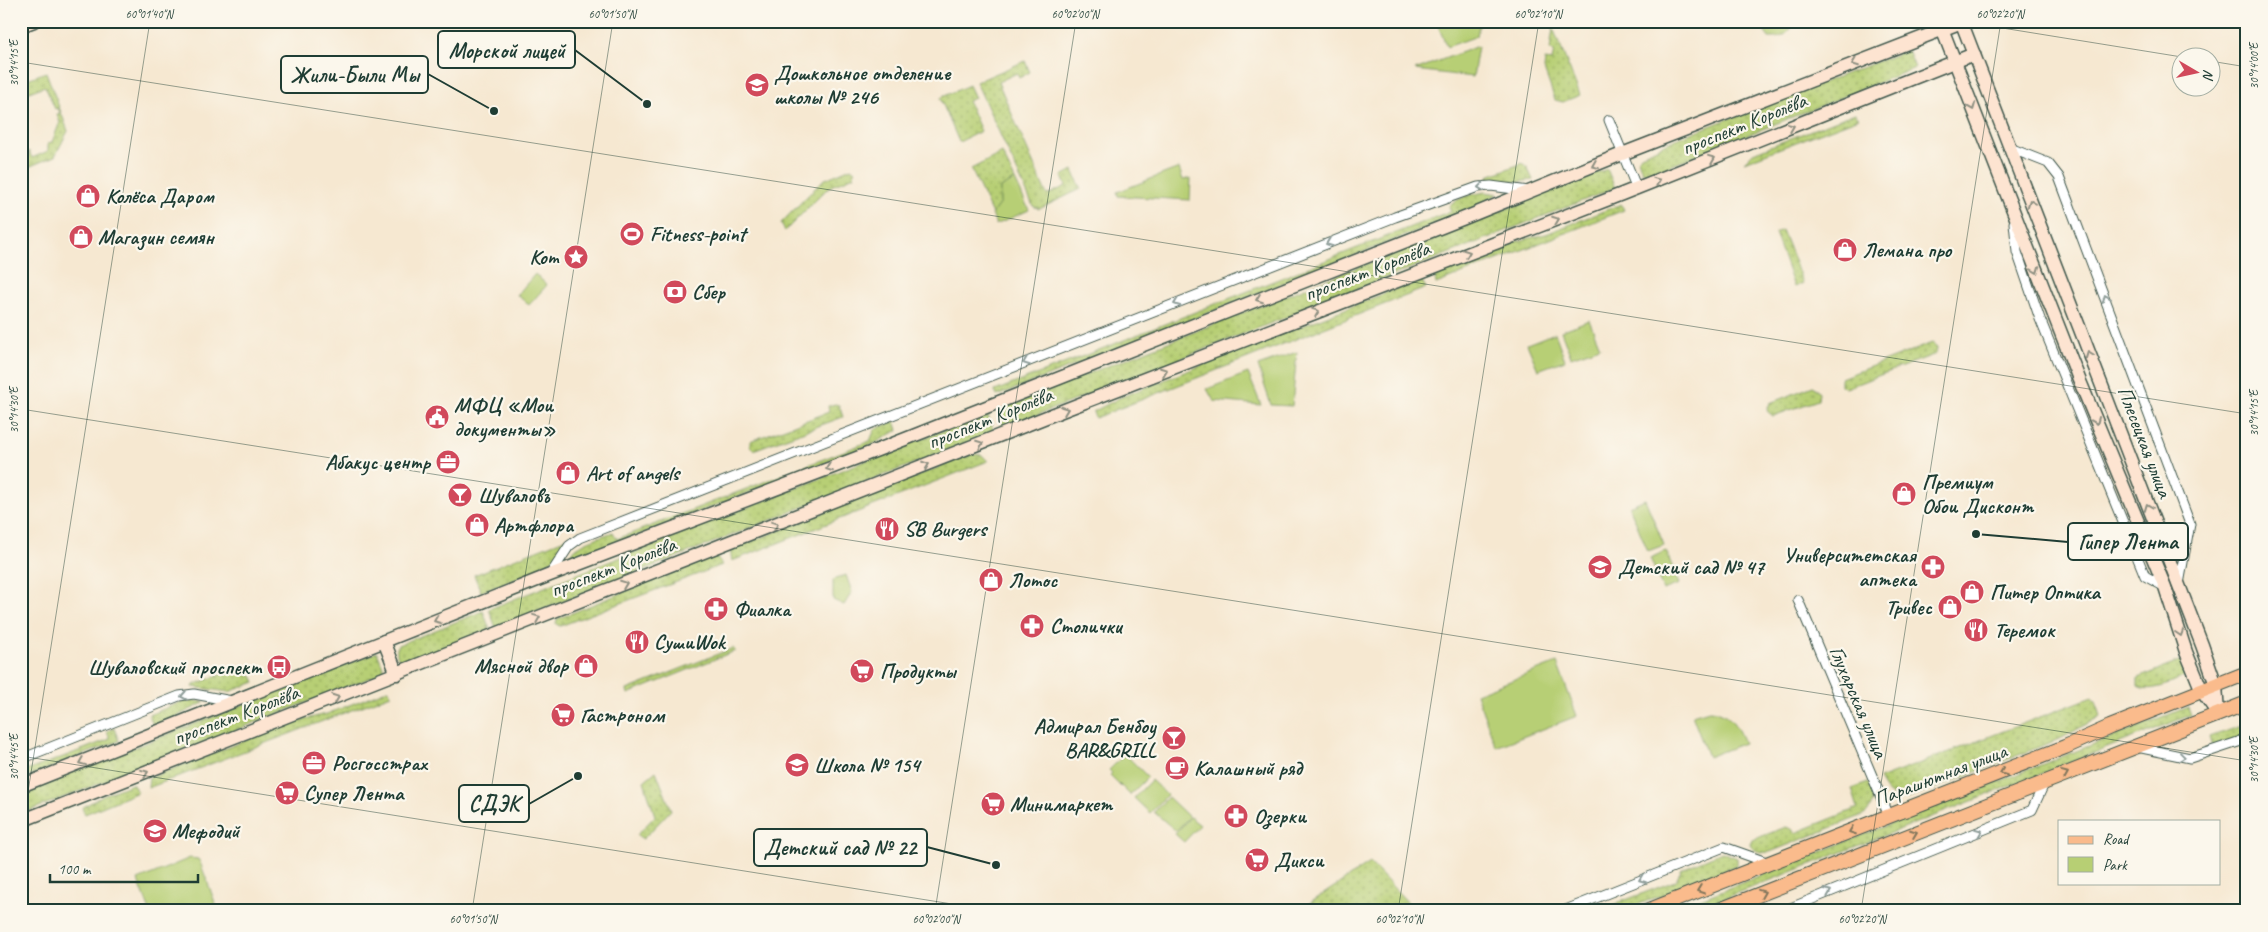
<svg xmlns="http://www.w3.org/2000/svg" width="2268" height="932" viewBox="0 0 2268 932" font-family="Caveat,sans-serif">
<defs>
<pattern id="grass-dots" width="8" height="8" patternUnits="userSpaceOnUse" patternTransform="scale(1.25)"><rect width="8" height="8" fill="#b7cf74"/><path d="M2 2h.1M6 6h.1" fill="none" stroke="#94a960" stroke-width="1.8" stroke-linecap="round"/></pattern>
</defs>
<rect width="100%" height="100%" fill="#fbf7ec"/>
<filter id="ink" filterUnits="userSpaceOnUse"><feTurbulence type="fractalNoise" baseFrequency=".02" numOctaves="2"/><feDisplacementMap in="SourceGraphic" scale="10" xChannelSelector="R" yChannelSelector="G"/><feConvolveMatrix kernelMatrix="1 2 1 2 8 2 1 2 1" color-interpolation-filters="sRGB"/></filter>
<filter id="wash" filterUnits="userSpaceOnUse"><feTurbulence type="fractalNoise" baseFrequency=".0096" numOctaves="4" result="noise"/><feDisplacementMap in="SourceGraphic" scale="20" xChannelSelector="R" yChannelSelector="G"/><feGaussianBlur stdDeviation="1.12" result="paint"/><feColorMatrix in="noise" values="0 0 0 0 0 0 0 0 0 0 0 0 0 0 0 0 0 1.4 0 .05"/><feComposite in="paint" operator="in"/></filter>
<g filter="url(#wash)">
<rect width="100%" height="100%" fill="#f6e8d1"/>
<g fill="url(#grass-dots)" stroke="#6b8654">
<path d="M1553 28 1580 95 1563 102 1555 100 1544 69 1545 60 1552 61 1554 51 1550 50Z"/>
<path d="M1908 50 1915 68 1650 174 1642 172 1638 159 1641 155 1681 137Z"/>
<path d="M1025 61 1030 72 1019 78 1017 73 998 82 1047 195 1066 186 1062 176 1073 170 1081 189 1039 209 1033 206 976 82Z"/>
<path d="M21 63 25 80 46 72 68 131 55 156 21 170V161L27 158 29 151 32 158 48 151V143L52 142 60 122 57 114 60 113 58 108 55 109 45 86 21 95Z"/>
<path d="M969 85 975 98 968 101 981 131 959 142 940 98Z"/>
<path d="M1855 113 1859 118 1744 162 1753 153Z"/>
<path d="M1002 153 1015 180 1000 188V203L992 214 971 169Z"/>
<path d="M1523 163 1527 167 1533 180 1517 182 1488 180V176Z"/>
<path d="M851 168 855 171 854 176 829 187 785 231 781 223 823 180Z"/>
<path d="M1607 169 1615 188 1004 428 996 410Z"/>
<path d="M1485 192 1498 194 1465 212 997 396 995 391 1451 211 1449 206 1453 202 1466 196Z"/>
<path d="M1621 204 1624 210 1436 284 1434 273 1514 242 1546 234Z"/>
<path d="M1782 230 1803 283 1794 287 1775 233Z"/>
<path d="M1421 279 1426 288 1095 418 1093 412 1121 397Z"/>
<path d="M1932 343 1937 347 1936 354 1846 388 1841 385V378Z"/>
<path d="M1813 386 1819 393 1818 400 1773 416 1767 411 1770 403Z"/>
<path d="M835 404 839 405 843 417 753 450 750 446V441L829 412 828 406Z"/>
<path d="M987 413 994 432 496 628 489 609Z"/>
<path d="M895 421 898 430 872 445 605 548 568 559C574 543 598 538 613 532L617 539 870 441 875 429Z"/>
<path d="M972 454 982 455 988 461 732 561 730 550Z"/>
<path d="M567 538 568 540 553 559 537 571 481 592 474 575Z"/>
<path d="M715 555 722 565 560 626 556 624 557 619Z"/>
<path d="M483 611 490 630 406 664C397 661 395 652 398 645Z"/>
<path d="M733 648 735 651 628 694 627 690Z"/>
<path d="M377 652 385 672 21 814V792Z"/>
<path d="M2184 660 2188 669 2187 674C2177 682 2150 694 2138 686V678Z"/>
<path d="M232 670 252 676 255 682 229 692 193 687 194 685Z"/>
<path d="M389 689 391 695 148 788 149 778 293 722 327 714Z"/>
<path d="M2092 697 2096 701 2101 716 2062 738 1907 799C1890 798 1886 792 1879 779Z"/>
<path d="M186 700 205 702 154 728 149 715Z"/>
<path d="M2188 707 2191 715 1692 911H1670Z"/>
<path d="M2247 724V735L2213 747 2210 737Z"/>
<path d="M114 728 119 741 21 779V773L110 739 107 731Z"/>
<path d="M656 771 671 810 643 839 637 835 655 816 644 781Z"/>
<path d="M1868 783C1874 795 1875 803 1866 814L1770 852C1763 853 1753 852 1750 844L1752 840 1786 827 1792 829 1795 833 1858 808 1852 789Z"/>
<path d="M132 784 138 792 85 814 82 808 103 795Z"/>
<path d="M1722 852 1737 858V865L1622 911H1597L1675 881 1682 869Z"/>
<path d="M1370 863 1416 911H1298Z"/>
</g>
<g fill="#b7cf74" stroke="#6b8654">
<path d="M1436 21H1480L1477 36 1447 47Z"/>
<path d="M1770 21H1792C1791 34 1781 39 1769 38L1764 31Z"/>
<path d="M1478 46 1473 77 1415 70Z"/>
<path d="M1179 168 1183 180 1191 178 1190 200 1118 196 1117 192Z"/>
<path d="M1015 180 1029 210 996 225 992 214 1000 203V188Z"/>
<path d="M535 274 547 285 529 305 517 295Z"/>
<path d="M1589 320 1600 347 1571 357 1561 331Z"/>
<path d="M1555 333 1565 360 1538 370 1527 344Z"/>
<path d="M1297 352 1292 406 1271 405 1258 366Z"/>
<path d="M1248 373 1261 405 1214 401 1207 389Z"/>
<path d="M1645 499 1664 545 1648 551 1629 506Z"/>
<path d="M1666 551 1679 584 1663 590 1650 558Z"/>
<path d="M846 575 852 592 844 605 833 600V580Z"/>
<path d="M1557 663 1577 716 1496 747 1476 694Z"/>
<path d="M1709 710C1729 711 1737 726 1744 743L1708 757 1692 715Z"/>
<path d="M1125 754 1148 777 1130 795 1110 775 1112 773 1109 770Z"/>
<path d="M1151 780 1167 795 1150 813 1134 798Z"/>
<path d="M1168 797 1189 817 1176 831 1154 812Z"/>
<path d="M1190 817 1200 825 1184 842 1175 834Z"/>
<path d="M190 858 198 859 200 862 216 905 215 911H150L138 880Z"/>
</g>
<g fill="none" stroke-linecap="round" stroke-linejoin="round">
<path stroke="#56b9d5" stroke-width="3" d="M1363 911 1365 910"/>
</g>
</g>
<g filter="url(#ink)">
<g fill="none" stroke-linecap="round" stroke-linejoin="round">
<defs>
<g id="street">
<path d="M1609 120 1637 189"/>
<path d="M2010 148 2048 163 2059 177 2190 524 2179 584"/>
<path d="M2014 223 2017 252 2040 319 2145 576 2165 587"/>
<path d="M550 575 569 546 580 538 1395 217 1478 187 1491 186 1529 191"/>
<path d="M1798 600 1889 816"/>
<path d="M2137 747 2190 758 2247 739"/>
<path d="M21 759 179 696 194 694 232 701"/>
<path d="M1563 911 1724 847 1769 863"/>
<path d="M1783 911 2032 810 2045 782"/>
</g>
<g id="secondary">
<path d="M1939 21 2079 379 2165 587 2186 652 2202 691 2218 714"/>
<path d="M1961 21 2202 645 2216 685 2218 714"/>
<path d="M21 26 34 21"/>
<path d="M384 641 397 674"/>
<path d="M21 786 550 575 875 451 1467 217 1622 154 1962 22"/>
<path d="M21 821 1054 414 1622 194 1974 54"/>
</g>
<g id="primary">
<path d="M1647 911 2065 747 2110 727 2247 673"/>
<path d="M1717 911 2247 703"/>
</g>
</defs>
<use href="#street" stroke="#3f574c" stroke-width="11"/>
<use href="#secondary" stroke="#3f574c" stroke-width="15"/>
<use href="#primary" stroke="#3f574c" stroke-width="16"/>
<use href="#street" stroke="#fff" stroke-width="9"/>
<use href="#secondary" stroke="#fde4d1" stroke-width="12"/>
<use href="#primary" stroke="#fabb8c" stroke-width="14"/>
</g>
<defs><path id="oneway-chevron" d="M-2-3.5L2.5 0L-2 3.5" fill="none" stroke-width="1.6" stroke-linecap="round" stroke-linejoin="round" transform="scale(1.25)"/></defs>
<g stroke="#8e9082">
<use href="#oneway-chevron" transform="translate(1855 63) rotate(159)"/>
<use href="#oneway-chevron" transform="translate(1972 107) rotate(68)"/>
<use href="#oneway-chevron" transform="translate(1791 127) rotate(-22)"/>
<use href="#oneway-chevron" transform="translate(1712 159) rotate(-22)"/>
<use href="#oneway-chevron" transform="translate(1595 165) rotate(158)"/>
<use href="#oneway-chevron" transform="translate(1657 181) rotate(-22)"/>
<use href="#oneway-chevron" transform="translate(2031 203) rotate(-111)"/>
<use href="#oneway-chevron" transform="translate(1556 220) rotate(-21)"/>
<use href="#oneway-chevron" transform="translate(1467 253) rotate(-21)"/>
<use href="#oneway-chevron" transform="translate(2036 270) rotate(69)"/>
<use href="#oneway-chevron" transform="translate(1259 299) rotate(159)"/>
<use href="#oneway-chevron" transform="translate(1316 312) rotate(-21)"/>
<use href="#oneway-chevron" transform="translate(2089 355) rotate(-111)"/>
<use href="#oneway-chevron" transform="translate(1164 371) rotate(-21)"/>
<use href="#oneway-chevron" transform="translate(1065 410) rotate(-21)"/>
<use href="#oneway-chevron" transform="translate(2096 421) rotate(67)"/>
<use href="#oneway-chevron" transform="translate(980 444) rotate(-21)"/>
<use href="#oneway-chevron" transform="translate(926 465) rotate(-21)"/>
<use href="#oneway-chevron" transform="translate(829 468) rotate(159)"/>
<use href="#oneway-chevron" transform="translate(2148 507) rotate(-111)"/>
<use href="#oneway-chevron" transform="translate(775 525) rotate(-21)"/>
<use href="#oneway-chevron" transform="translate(624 584) rotate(-21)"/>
<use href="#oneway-chevron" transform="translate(537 618) rotate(-22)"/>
<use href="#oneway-chevron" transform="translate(437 620) rotate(158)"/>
<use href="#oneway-chevron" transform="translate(2180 633) rotate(72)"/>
<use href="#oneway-chevron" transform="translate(336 698) rotate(-21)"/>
<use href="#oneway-chevron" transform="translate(82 762) rotate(158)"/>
<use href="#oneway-chevron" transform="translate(145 773) rotate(-22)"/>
</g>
<g stroke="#8f9e9a">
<use href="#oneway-chevron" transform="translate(1481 187) rotate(173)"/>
<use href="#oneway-chevron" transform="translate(1329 243) rotate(159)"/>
<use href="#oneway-chevron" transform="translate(2106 298) rotate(-111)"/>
<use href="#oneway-chevron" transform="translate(1177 303) rotate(159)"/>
<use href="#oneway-chevron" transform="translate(1026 362) rotate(159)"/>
<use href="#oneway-chevron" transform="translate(184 696) rotate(170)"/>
<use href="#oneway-chevron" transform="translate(2182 757) rotate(7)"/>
<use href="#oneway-chevron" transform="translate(1979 832) rotate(-22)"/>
<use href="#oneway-chevron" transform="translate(1642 879) rotate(158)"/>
<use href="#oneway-chevron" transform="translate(1828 892) rotate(-22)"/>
</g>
<g stroke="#82765c">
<use href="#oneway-chevron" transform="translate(2003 772) rotate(159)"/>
<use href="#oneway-chevron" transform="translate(2065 774) rotate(-22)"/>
<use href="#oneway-chevron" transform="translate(1852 831) rotate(159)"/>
<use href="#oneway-chevron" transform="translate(1914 833) rotate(-21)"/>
<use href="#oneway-chevron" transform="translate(1700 890) rotate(159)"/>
<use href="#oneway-chevron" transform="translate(1762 893) rotate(-22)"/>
</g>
</g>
<path fill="none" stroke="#1f3d34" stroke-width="1" stroke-opacity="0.45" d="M1959 21 2188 58M2210 61 2247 67M21 62 2247 414M21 409 2247 761M21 756 996 911M21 836 150 21M472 911 613 21M935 911 1076 21M1398 911 1539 21M1861 911 2001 21"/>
<defs>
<symbol id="school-disc" viewBox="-11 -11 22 22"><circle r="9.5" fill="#d1495b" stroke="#fbf7ec"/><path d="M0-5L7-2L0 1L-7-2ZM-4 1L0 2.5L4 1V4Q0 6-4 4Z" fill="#fff"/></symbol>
<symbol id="shop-disc" viewBox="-11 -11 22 22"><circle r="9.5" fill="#d1495b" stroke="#fbf7ec"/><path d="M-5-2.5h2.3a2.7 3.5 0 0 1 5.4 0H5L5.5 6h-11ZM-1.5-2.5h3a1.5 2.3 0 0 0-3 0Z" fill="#fff"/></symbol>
<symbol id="stadium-disc" viewBox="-11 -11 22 22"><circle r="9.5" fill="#d1495b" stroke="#fbf7ec"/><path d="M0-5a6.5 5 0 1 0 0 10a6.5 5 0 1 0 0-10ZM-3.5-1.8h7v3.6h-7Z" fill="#fff"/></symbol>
<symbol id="sight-disc" viewBox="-11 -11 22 22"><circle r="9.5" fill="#d1495b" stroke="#fbf7ec"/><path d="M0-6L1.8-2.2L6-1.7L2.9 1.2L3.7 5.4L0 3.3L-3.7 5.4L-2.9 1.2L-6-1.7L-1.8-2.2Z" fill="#fff"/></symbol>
<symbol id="bank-disc" viewBox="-11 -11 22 22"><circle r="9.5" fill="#d1495b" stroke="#fbf7ec"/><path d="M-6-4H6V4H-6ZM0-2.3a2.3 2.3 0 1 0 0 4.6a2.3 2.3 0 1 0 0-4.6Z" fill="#fff"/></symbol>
<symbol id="civic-disc" viewBox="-11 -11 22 22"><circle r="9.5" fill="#d1495b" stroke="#fbf7ec"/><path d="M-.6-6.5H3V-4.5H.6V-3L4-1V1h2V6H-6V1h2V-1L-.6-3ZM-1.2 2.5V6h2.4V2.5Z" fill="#fff"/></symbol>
<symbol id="office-disc" viewBox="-11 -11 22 22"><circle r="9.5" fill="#d1495b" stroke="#fbf7ec"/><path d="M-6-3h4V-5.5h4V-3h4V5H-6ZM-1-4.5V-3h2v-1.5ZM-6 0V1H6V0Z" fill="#fff"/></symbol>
<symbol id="bar-disc" viewBox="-11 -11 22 22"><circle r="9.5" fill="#d1495b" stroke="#fbf7ec"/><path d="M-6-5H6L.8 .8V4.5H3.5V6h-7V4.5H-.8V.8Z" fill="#fff"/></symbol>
<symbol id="restaurant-disc" viewBox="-11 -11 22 22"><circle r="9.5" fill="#d1495b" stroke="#fbf7ec"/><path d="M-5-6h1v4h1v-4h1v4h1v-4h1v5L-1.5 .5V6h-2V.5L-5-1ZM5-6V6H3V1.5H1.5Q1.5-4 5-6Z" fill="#fff"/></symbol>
<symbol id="pharmacy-disc" viewBox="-11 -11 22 22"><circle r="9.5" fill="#d1495b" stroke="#fbf7ec"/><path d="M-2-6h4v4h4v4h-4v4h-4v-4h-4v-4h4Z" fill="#fff"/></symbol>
<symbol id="bus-disc" viewBox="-11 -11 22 22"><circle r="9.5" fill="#d1495b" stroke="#fbf7ec"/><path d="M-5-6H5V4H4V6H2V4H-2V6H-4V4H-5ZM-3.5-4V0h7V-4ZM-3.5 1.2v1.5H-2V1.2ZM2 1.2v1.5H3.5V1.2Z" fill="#fff"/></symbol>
<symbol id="supermarket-disc" viewBox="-11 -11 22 22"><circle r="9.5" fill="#d1495b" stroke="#fbf7ec"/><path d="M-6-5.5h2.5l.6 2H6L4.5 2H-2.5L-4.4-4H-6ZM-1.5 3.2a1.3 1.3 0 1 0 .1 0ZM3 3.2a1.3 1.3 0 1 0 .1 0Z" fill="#fff"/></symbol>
<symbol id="cafe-disc" viewBox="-11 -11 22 22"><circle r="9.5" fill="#d1495b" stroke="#fbf7ec"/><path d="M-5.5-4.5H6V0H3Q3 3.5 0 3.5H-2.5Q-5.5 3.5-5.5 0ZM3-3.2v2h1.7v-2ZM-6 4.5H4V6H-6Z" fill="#fff"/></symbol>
</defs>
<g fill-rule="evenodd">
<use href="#school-disc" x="743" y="71" width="28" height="28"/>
<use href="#shop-disc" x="74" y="182" width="28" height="28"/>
<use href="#stadium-disc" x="618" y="220" width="28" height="28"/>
<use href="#shop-disc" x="67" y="223" width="28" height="28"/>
<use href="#shop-disc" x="1831" y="236" width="28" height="28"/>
<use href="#sight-disc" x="562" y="243" width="28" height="28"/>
<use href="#bank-disc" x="661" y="278" width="28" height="28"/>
<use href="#civic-disc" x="423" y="403" width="28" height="28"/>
<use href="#office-disc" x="434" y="448" width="28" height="28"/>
<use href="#shop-disc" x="554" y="459" width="28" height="28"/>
<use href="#shop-disc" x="1890" y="480" width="28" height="28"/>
<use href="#bar-disc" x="446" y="481" width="28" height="28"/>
<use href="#shop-disc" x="463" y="511" width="28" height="28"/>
<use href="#restaurant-disc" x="873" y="515" width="28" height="28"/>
<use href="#school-disc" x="1586" y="553" width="28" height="28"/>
<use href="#pharmacy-disc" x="1919" y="553" width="28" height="28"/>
<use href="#shop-disc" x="977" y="566" width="28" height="28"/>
<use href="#shop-disc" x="1958" y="578" width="28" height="28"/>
<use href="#shop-disc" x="1936" y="593" width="28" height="28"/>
<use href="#pharmacy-disc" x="702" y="595" width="28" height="28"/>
<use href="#pharmacy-disc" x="1018" y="612" width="28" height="28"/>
<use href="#restaurant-disc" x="1962" y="616" width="28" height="28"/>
<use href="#restaurant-disc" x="623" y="628" width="28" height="28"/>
<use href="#shop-disc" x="572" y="652" width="28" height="28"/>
<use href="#bus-disc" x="265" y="653" width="28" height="28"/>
<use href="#supermarket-disc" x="848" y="657" width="28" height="28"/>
<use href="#supermarket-disc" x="549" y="701" width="28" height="28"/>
<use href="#bar-disc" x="1160" y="724" width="28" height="28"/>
<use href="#office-disc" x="300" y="749" width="28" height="28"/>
<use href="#school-disc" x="783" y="751" width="28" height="28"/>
<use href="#cafe-disc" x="1163" y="754" width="28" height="28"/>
<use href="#supermarket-disc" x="273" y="779" width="28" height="28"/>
<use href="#supermarket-disc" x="979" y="790" width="28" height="28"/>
<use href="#pharmacy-disc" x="1222" y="802" width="28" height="28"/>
<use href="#school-disc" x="141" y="817" width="28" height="28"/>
<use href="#supermarket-disc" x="1243" y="846" width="28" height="28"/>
</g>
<g text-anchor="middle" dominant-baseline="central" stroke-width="4.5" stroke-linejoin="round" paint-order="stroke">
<g font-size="21" font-weight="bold" fill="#1f3d34" stroke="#fbf7ec" text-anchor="start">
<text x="774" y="73">Дошкольное отделение<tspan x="774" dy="24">школы № 246</tspan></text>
<text x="106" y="196">Колёса Даром</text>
<text x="650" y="234">Fitness-point</text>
<text x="98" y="237">Магазин семян</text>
<text x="1862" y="250">Лемана про</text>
<text x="558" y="257" text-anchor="end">Кот</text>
<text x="692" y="292">Сбер</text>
<text x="454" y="405">МФЦ «Мои<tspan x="454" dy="24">документы»</tspan></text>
<text x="430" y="462" text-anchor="end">Абакус центр</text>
<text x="586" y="473">Art of angels</text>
<text x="1922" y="482">Премиум<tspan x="1922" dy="24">Обои Дисконт</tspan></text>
<text x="478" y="495">Шуваловъ</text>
<text x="494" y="525">Артфлора</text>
<text x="904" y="529">SB Burgers</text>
<text x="1916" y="555" text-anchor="end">Университетская<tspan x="1916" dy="24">аптека</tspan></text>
<text x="1618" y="567">Детский сад № 47</text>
<text x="1008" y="580">Лотос</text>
<text x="1990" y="592">Питер Оптика</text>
<text x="1932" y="607" text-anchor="end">Тривес</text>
<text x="734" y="609">Фиалка</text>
<text x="1050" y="626">Столички</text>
<text x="1994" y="630">Теремок</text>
<text x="654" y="642">СушиWok</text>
<text x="568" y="666" text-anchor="end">Мясной двор</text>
<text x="262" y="667" text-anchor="end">Шуваловский проспект</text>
<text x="880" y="671">Продукты</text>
<text x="580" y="715">Гастроном</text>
<text x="1156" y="726" text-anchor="end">Адмирал Бенбоу<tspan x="1156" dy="24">BAR&amp;GRILL</tspan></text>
<text x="332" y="763">Росгосстрах</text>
<text x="814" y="765">Школа № 154</text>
<text x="1194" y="768">Калашный ряд</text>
<text x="304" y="793">Супер Лента</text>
<text x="1010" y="804">Минимаркет</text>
<text x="1254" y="816">Озерки</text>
<text x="172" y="831">Мефодий</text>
<text x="1274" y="860">Дикси</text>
</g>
<g font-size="21" fill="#1f3d34" stroke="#fbf7ec">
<text transform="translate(1744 124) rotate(-22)">проспект Королёва</text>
<text transform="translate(1367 271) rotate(-21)">проспект Королёва</text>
<text transform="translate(990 418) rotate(-22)">проспект Королёва</text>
<text transform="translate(2145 442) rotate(69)">Плесецкая улица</text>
<text transform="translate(613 567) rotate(-21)">проспект Королёва</text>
<text transform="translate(1859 702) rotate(67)">Глухарская улица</text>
<text transform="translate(236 715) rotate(-21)">проспект Королёва</text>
<text transform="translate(1940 775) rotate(-21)">Парашютная улица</text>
</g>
</g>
<path fill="none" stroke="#1f3d34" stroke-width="2" d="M647 104L575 50M494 111L428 74M1976 534L2068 542M578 776L529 804M996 865L927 847"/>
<g fill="#1f3d34" stroke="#fbf7ec" stroke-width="2">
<circle cx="647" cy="104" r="5"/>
<circle cx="494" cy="111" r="5"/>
<circle cx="1976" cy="534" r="5"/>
<circle cx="578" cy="776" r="5"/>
<circle cx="996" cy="865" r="5"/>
</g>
<g fill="#fbf7ec" stroke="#1f3d34" stroke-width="2">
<rect x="438" y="31" width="137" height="37" rx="5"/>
<rect x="281" y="56" width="147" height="37" rx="5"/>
<rect x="2068" y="523" width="120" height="37" rx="5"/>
<rect x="459" y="785" width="70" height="37" rx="5"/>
<rect x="754" y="829" width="173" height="37" rx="5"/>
</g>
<g font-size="22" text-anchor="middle" font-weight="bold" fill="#1f3d34">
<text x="507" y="58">Морской лицей</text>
<text x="355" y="82">Жили-Были Мы</text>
<text x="2128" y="549">Гипер Лента</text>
<text x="494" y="811">СДЭК</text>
<text x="840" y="855">Детский сад № 22</text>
</g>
<rect width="2268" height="932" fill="none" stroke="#fbf7ec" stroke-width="55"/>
<rect x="2058" y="820" width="162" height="65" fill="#fbf7ec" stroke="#a3ada2"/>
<rect x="2068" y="836" width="25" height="8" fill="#fabb8c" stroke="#a3ada2"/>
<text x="2103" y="844" font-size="15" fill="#1f3d34">Road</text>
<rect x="2068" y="857" width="25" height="15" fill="#b7cf74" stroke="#a3ada2"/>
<text x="2103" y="870" font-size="15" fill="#1f3d34">Park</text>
<g transform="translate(2196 72) rotate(99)"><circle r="24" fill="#fbf7ec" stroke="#a3ada2"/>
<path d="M0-4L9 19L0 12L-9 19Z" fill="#d1495b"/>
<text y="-8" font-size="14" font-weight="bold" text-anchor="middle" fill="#1f3d34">N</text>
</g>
<path d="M50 874v8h148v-8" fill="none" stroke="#1f3d34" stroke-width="2.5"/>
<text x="58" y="874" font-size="15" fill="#1f3d34" stroke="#fbf7ec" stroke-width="4" paint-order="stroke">100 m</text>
<rect x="28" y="28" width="2212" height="876" fill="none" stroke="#1f3d34" stroke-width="2"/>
<g font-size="12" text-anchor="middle" fill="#1f3d34">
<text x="149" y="18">60°01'40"N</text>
<text x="612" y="18">60°01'50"N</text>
<text x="1075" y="18">60°02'00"N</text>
<text x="1538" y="18">60°02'10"N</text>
<text x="2000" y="18">60°02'20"N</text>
<text transform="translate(14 63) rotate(-90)" y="4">30°14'15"E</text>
<text transform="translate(2254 66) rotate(-90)" y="4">30°14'00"E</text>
<text transform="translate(14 410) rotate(-90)" y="4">30°14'30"E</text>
<text transform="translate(2254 413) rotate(-90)" y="4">30°14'15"E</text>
<text transform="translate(14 757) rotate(-90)" y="4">30°14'45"E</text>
<text transform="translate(2254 760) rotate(-90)" y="4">30°14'30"E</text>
<text x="473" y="923">60°01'50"N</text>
<text x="936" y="923">60°02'00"N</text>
<text x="1399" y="923">60°02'10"N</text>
<text x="1862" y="923">60°02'20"N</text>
</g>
</svg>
